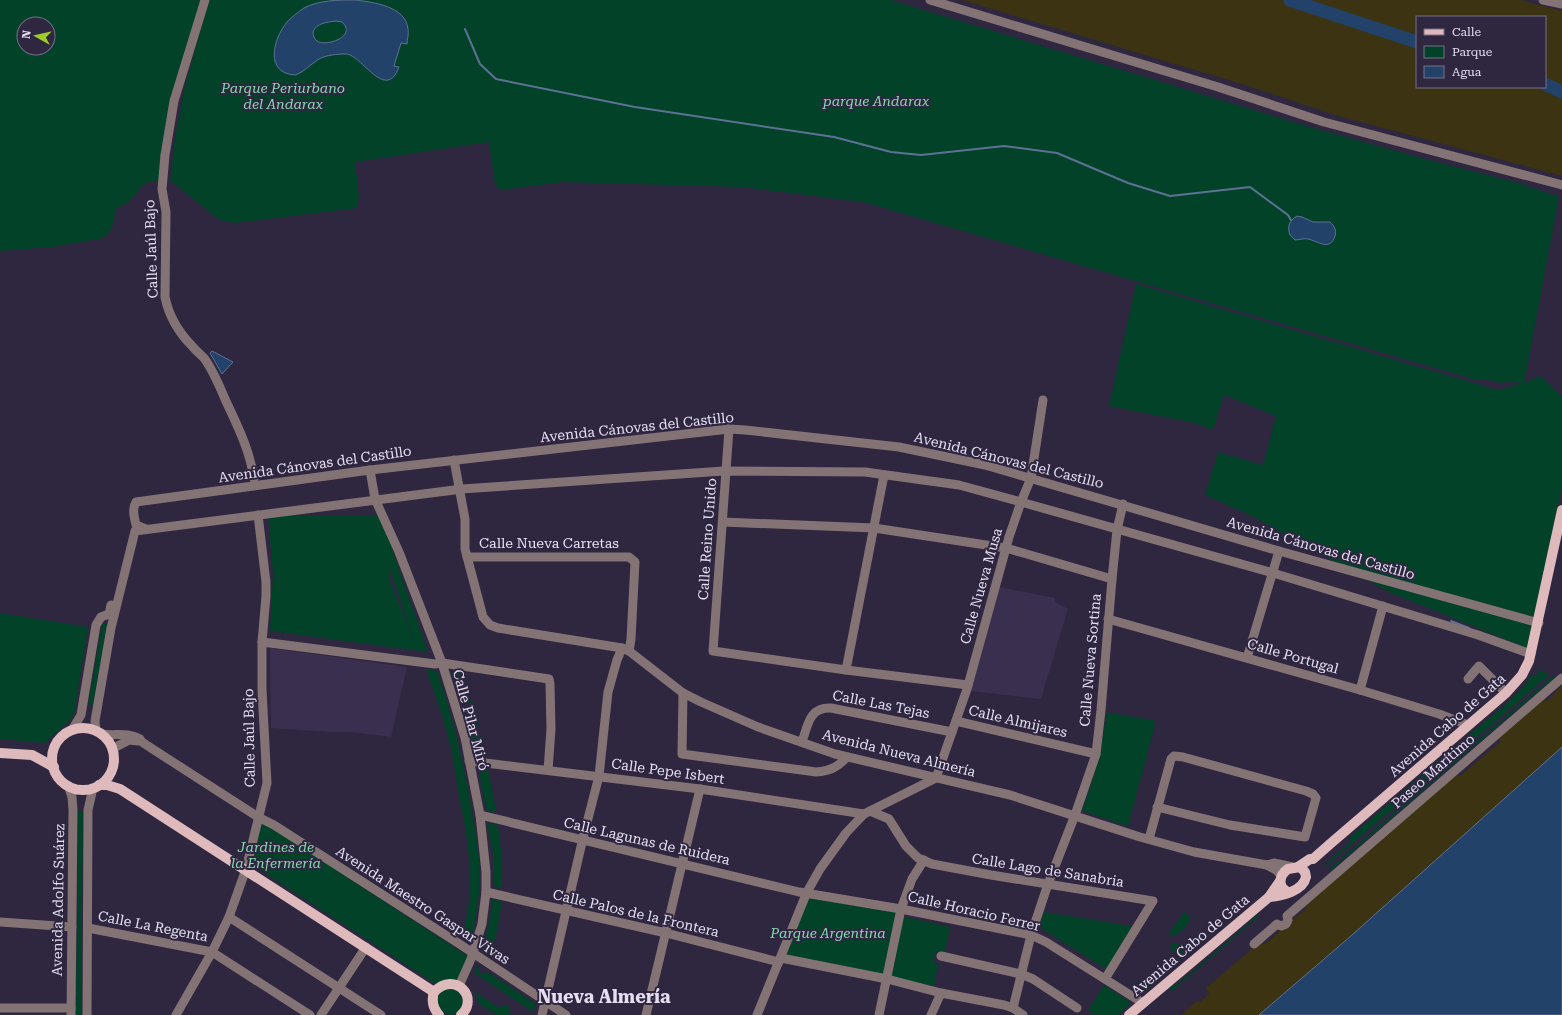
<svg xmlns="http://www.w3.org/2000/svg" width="1562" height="1015" viewBox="0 0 1562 1015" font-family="'Roboto Serif',serif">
<rect width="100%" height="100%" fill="#2f2640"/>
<g fill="#3a2f4e">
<path d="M999 587 1055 598V602L1068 609 1041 699 970 691Z"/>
<path d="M270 648 407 667 391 737 351 732H329L271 728Z"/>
</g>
<g fill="#014229" fill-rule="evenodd">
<path d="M0 0H201L158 181C140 181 141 190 130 200 126 204 120 206 116 209 114 220 113 231 103 238L52 247 0 251ZM24 24H48V48H24Z"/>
<path d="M209 0H891L1310 127 1425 159 1519 183 1559 197 1524 383 1540 376 1562 396V487L1527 648 1391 593 1250 515 1205 495 1218 452 1263 465 1276 416 1224 395 1213 430 1195 423 1109 406 1136 284 1498 390 1522 383 1510 382 1500 383 1489 380 1473 379 863 202 743 187 562 182 500 190 495 184 489 142 355 162 359 197 357 208 235 223 219 220 170 180 175 138 184 90Z"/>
<path d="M268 515H377L391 538V546L428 652 270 631 273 575ZM389 570H390L414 640 389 579Z"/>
<path d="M0 613 88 627 74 715 67 723 45 743 0 739Z"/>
<path d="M102 624H107L93 705 88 704Z"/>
<path d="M426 669 437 671C452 713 462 756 470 800 474 824 479 848 480 872 480 895 476 919 471 942L462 937C476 888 469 845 459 796 456 779 454 761 450 745 444 719 435 694 426 669Z"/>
<path d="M1539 669 1549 675 1470 743 1466 737C1485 721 1520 696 1532 674L1537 676Z"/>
<path d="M450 671 462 673 472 704 462 703Z"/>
<path d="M1553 676 1554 678 1473 747 1472 745Z"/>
<path d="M465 712H475L479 725 470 728Z"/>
<path d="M1107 712 1156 721 1128 826 1082 811 1098 763Z"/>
<path d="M480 733 485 756 475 754 471 736Z"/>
<path d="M1465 742 1468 745 1326 866 1325 864 1349 843 1350 837 1454 747 1456 750Z"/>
<path d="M1470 747 1471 749 1330 871 1329 869Z"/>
<path d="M478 767 488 768 496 812 486 810Z"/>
<path d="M78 811H83L81 1015H76Z"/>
<path d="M487 823 498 825 502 860V888L493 886V853Z"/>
<path d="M263 824 267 825 466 955 468 957 458 980 437 984 434 983 255 867 252 862 261 825Z"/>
<path d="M809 898 896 912V915L950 927 945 952 936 951 933 962 939 963 934 986 785 957Z"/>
<path d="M492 900 502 901 497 931 490 957 482 951 490 918Z"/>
<path d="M1044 912 1132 926 1106 969 1039 927Z"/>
<path d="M1184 912 1191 917C1185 930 1182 932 1169 937V933Z"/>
<path d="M1257 913V918L1254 921 1172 991 1169 987 1173 984 1176 985 1254 919V915Z"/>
<path d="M1195 937 1201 940 1195 945 1196 949 1181 960 1170 948 1172 944H1190Z"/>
<path d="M1175 959 1179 963 1145 992 1142 993 1135 989 1140 980 1146 984Z"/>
<path d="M477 965 479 967 478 970 483 975 486 971 536 1004 533 1012 474 973Z"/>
<path d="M1104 985 1130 1002 1129 1006 1118 1015H1093V1013L1088 1010Z"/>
<circle cx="450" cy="1002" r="13"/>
<path d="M476 992 499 1008 503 1005H508L510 1009 509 1014 510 1015H496L478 1003Z"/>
</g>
<g fill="#3b3312" fill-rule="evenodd">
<path d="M962 0H1520L1562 11V176L1335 115 1245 85ZM1417 17H1545V87H1417Z"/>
<path d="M1562 685V747L1352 935 1259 1015H1181C1188 1011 1190 1004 1198 1001L1200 1002 1208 995 1209 993 1206 988 1261 941 1264 944 1266 943 1282 929H1285L1291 925V921L1306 909 1304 905 1457 774 1460 776 1501 741 1499 738 1544 699 1546 702Z"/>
</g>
<g fill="#23426a" stroke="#5d7192" fill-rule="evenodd">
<path d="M355 0C372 2 406 6 408 29 409 34 407 40 407 44L401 43 394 66 399 67C386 103 361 54 346 54 338 54 326 55 319 59 311 64 305 71 296 75 264 74 273 39 287 22 292 17 298 12 304 8 319 0 338 0 355 0ZM336 21 342 22C358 37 325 47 317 41 314 39 313 35 313 32 316 23 328 22 336 21Z"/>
<path d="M1297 216 1302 217 1313 222H1330C1334 226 1337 230 1335 236 1330 252 1318 241 1308 239 1304 238 1298 240 1295 240L1290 235C1287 226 1289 221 1297 216Z"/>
<path d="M212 351 233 362 222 374 210 353Z"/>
<path d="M1562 747V1015H1259L1352 935Z"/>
</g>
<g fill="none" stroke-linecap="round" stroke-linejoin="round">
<g stroke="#5d7192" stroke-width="2">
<path d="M465 29 480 64 496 79 635 107 834 137 891 152 921 155 1004 146 1057 153 1128 183 1170 196 1250 187 1288 215 1291 220"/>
<path d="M1451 621 1469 628"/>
</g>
<g stroke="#23426a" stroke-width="13">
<path d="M1290 0 1417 42"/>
<path d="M1545 84 1562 92"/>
</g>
<g stroke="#847374" stroke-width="9">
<path d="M205 0 174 101 165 155 162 189 166 212 165 297C169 317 179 333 193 347 196 351 200 354 204 358 213 370 219 385 225 399 237 425 250 450 254 479"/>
<path d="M930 0 1218 87 1324 122 1562 185"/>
<path d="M1543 0 1562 4"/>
<path d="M729 429 713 651 846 670 968 685"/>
<path d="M454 460 465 519V549L483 617 490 625 498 628 622 648 629 651 683 693 701 702 758 727 835 754 1010 795 1140 837 1194 852 1267 865 1276 870 1282 876"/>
<path d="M370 470 375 499 399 552 442 663 465 738 480 815 486 872V892L482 924 471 959 459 986"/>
<path d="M723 522 874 528 1006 548 1112 579"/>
<path d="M146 529 136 525C134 517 132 509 136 502L370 470 729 429 745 430 899 447 985 465 1279 551 1539 623"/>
<path d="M467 557H629L635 562 631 639 629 651"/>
<path d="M1108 619 1360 690 1439 714 1468 725"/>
<path d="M262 642 435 664 442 663 549 679 550 684 551 729 548 770"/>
<path d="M1247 658 1279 551"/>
<path d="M846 670 884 475"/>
<path d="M1468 679 1479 666 1506 693"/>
<path d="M1360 690 1383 606"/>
<path d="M683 693 682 754 816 772C830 771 838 767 847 757"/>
<path d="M956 721 1096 754"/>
<path d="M72 730 81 715 96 625 101 617 109 614 111 605"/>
<path d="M96 731 95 721 111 628 135 531 462 489 724 471 865 472 959 485 1021 502 1273 573 1478 635 1531 654"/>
<path d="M101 734C115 736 128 732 140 739L142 742 151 748 258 817 274 825 458 943 566 1015"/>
<path d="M802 742C808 725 809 707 831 708L952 732"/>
<path d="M112 749 129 740 138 741"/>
<path d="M469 761 700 789 864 814"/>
<path d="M68 785 72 797 73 810 71 1015"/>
<path d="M870 811 889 819 906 846 918 858 932 864 991 875 1153 901 1105 979"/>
<path d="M480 815 799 892 901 909 1031 935 1046 942 1143 1003"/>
<path d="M1149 839 1171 759 1174 756 1183 757 1306 791 1313 794 1316 798 1305 837 1230 825 1157 807"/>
<path d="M1267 865 1274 863 1293 867"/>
<path d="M486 892 666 933 779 962"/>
<path d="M229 917 381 1015"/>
<path d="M0 922 72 927"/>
<path d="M88 928 212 952 310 1015"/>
<path d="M1254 944 1277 924 1281 926 1286 924 1288 920 1287 916 1562 678"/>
<path d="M941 956 1021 974 1033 979 1077 1008"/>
<path d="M781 958 887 979 941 993 1004 1005 1013 1008 1023 1015"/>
<path d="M0 1008H71"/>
<path d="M1013 1008 1031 935 1048 884 1075 815 1096 754 1101 710 1112 579 1117 530 1123 504"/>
<path d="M87 1015 88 810 93 788"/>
<path d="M176 1015 212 952 229 917 246 869 267 783 262 690V642L266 596V582L258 515"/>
<path d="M321 1015 366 947"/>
<path d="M542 1015 583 838 599 776 608 692 617 660 622 648"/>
<path d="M646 1015 700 789"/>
<path d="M757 1015 807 892 820 869 846 833 864 814 936 778 967 689 1009 537 1021 502 1031 478 1043 400"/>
<path d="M879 1015 901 909 912 879 924 860"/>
<path d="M931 1015 941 993"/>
</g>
<g stroke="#debabc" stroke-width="10">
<circle cx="83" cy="759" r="31"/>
<path d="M0 753 32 755 54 767"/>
<path d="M99 785H107L120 789 434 992"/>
<path d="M1298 867 1310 859H1313L1330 844 1506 693 1522 675 1529 661 1562 510"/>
<path d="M1269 897C1282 896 1303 891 1306 877L1305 872 1300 867 1288 869C1279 875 1277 887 1288 892"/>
<path d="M439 1015C433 1008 431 1001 434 992 455 970 480 998 461 1015"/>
<path d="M1129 1015 1269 897 1280 881"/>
</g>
</g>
<g text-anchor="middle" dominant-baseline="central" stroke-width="4" stroke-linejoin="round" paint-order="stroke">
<g font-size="14" font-style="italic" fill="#82daad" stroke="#2f2640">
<text x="283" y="88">Parque Periurbano<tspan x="283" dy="16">del Andarax</tspan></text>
<text x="876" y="101">parque Andarax</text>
<text x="276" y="847">Jardines de<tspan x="276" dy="16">la Enfermería</tspan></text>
<text x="828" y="933">Parque Argentina</text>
</g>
<g font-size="14" fill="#e5dff1" stroke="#2f2640">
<text transform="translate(151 249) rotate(-92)">Calle Jaúl Bajo</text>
<text transform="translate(637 427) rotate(-6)">Avenida Cánovas del Castillo</text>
<text transform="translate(1009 460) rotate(14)">Avenida Cánovas del Castillo</text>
<text transform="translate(315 464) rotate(-8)">Avenida Cánovas del Castillo</text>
<text transform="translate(707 539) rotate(-86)">Calle Reino Unido</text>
<text x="549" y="543">Calle Nueva Carretas</text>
<text transform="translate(1321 548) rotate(16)">Avenida Cánovas del Castillo</text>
<text transform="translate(981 586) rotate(-74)">Calle Nueva Musa</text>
<text transform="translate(1293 656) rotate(16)">Calle Portugal</text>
<text transform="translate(1090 660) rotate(-85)">Calle Nueva Sortina</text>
<text transform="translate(881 704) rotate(11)">Calle Las Tejas</text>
<text transform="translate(471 720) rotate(75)">Calle Pilar Miró</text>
<text transform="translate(1018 721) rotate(13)">Calle Almijares</text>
<text transform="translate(1447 725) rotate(-41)">Avenida Cabo de Gata</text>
<text transform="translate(249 738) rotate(-91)">Calle Jaúl Bajo</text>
<text transform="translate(899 753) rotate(14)">Avenida Nueva Almería</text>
<text transform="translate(668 771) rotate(8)">Calle Pepe Isbert</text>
<text transform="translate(1433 771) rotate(-41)">Paseo Marítimo</text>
<text transform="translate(647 841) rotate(13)">Calle Lagunas de Ruidera</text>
<text transform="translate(1048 870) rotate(9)">Calle Lago de Sanabria</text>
<text transform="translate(58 900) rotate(-89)">Avenida Adolfo Suárez</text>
<text transform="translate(423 905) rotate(33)">Avenida Maestro Gaspar Vivas</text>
<text transform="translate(974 911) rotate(13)">Calle Horacio Ferrer</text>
<text transform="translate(636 913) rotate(13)">Calle Palos de la Frontera</text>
<text transform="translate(153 926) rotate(11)">Calle La Regenta</text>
<text transform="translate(1190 945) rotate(-40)">Avenida Cabo de Gata</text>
</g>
<g font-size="18" font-weight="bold" fill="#e5dff1" stroke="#2f2640">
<text x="604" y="996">Nueva Almería</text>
</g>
</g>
<rect x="1416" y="16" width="130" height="72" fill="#2f2640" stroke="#787087"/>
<rect x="1424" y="29" width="20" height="6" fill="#debabc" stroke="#787087"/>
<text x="1452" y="36" font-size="12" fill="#e5dff1">Calle</text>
<rect x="1424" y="46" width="20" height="12" fill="#014229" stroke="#787087"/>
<text x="1452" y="56" font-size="12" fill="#e5dff1">Parque</text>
<rect x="1424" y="66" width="20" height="12" fill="#23426a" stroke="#787087"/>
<text x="1452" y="76" font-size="12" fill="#e5dff1">Agua</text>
<g transform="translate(36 36) rotate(278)"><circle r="19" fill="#2f2640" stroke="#787087"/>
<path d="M0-3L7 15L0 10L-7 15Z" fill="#a0c92b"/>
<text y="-6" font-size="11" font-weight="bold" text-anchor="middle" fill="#e5dff1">N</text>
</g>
</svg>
